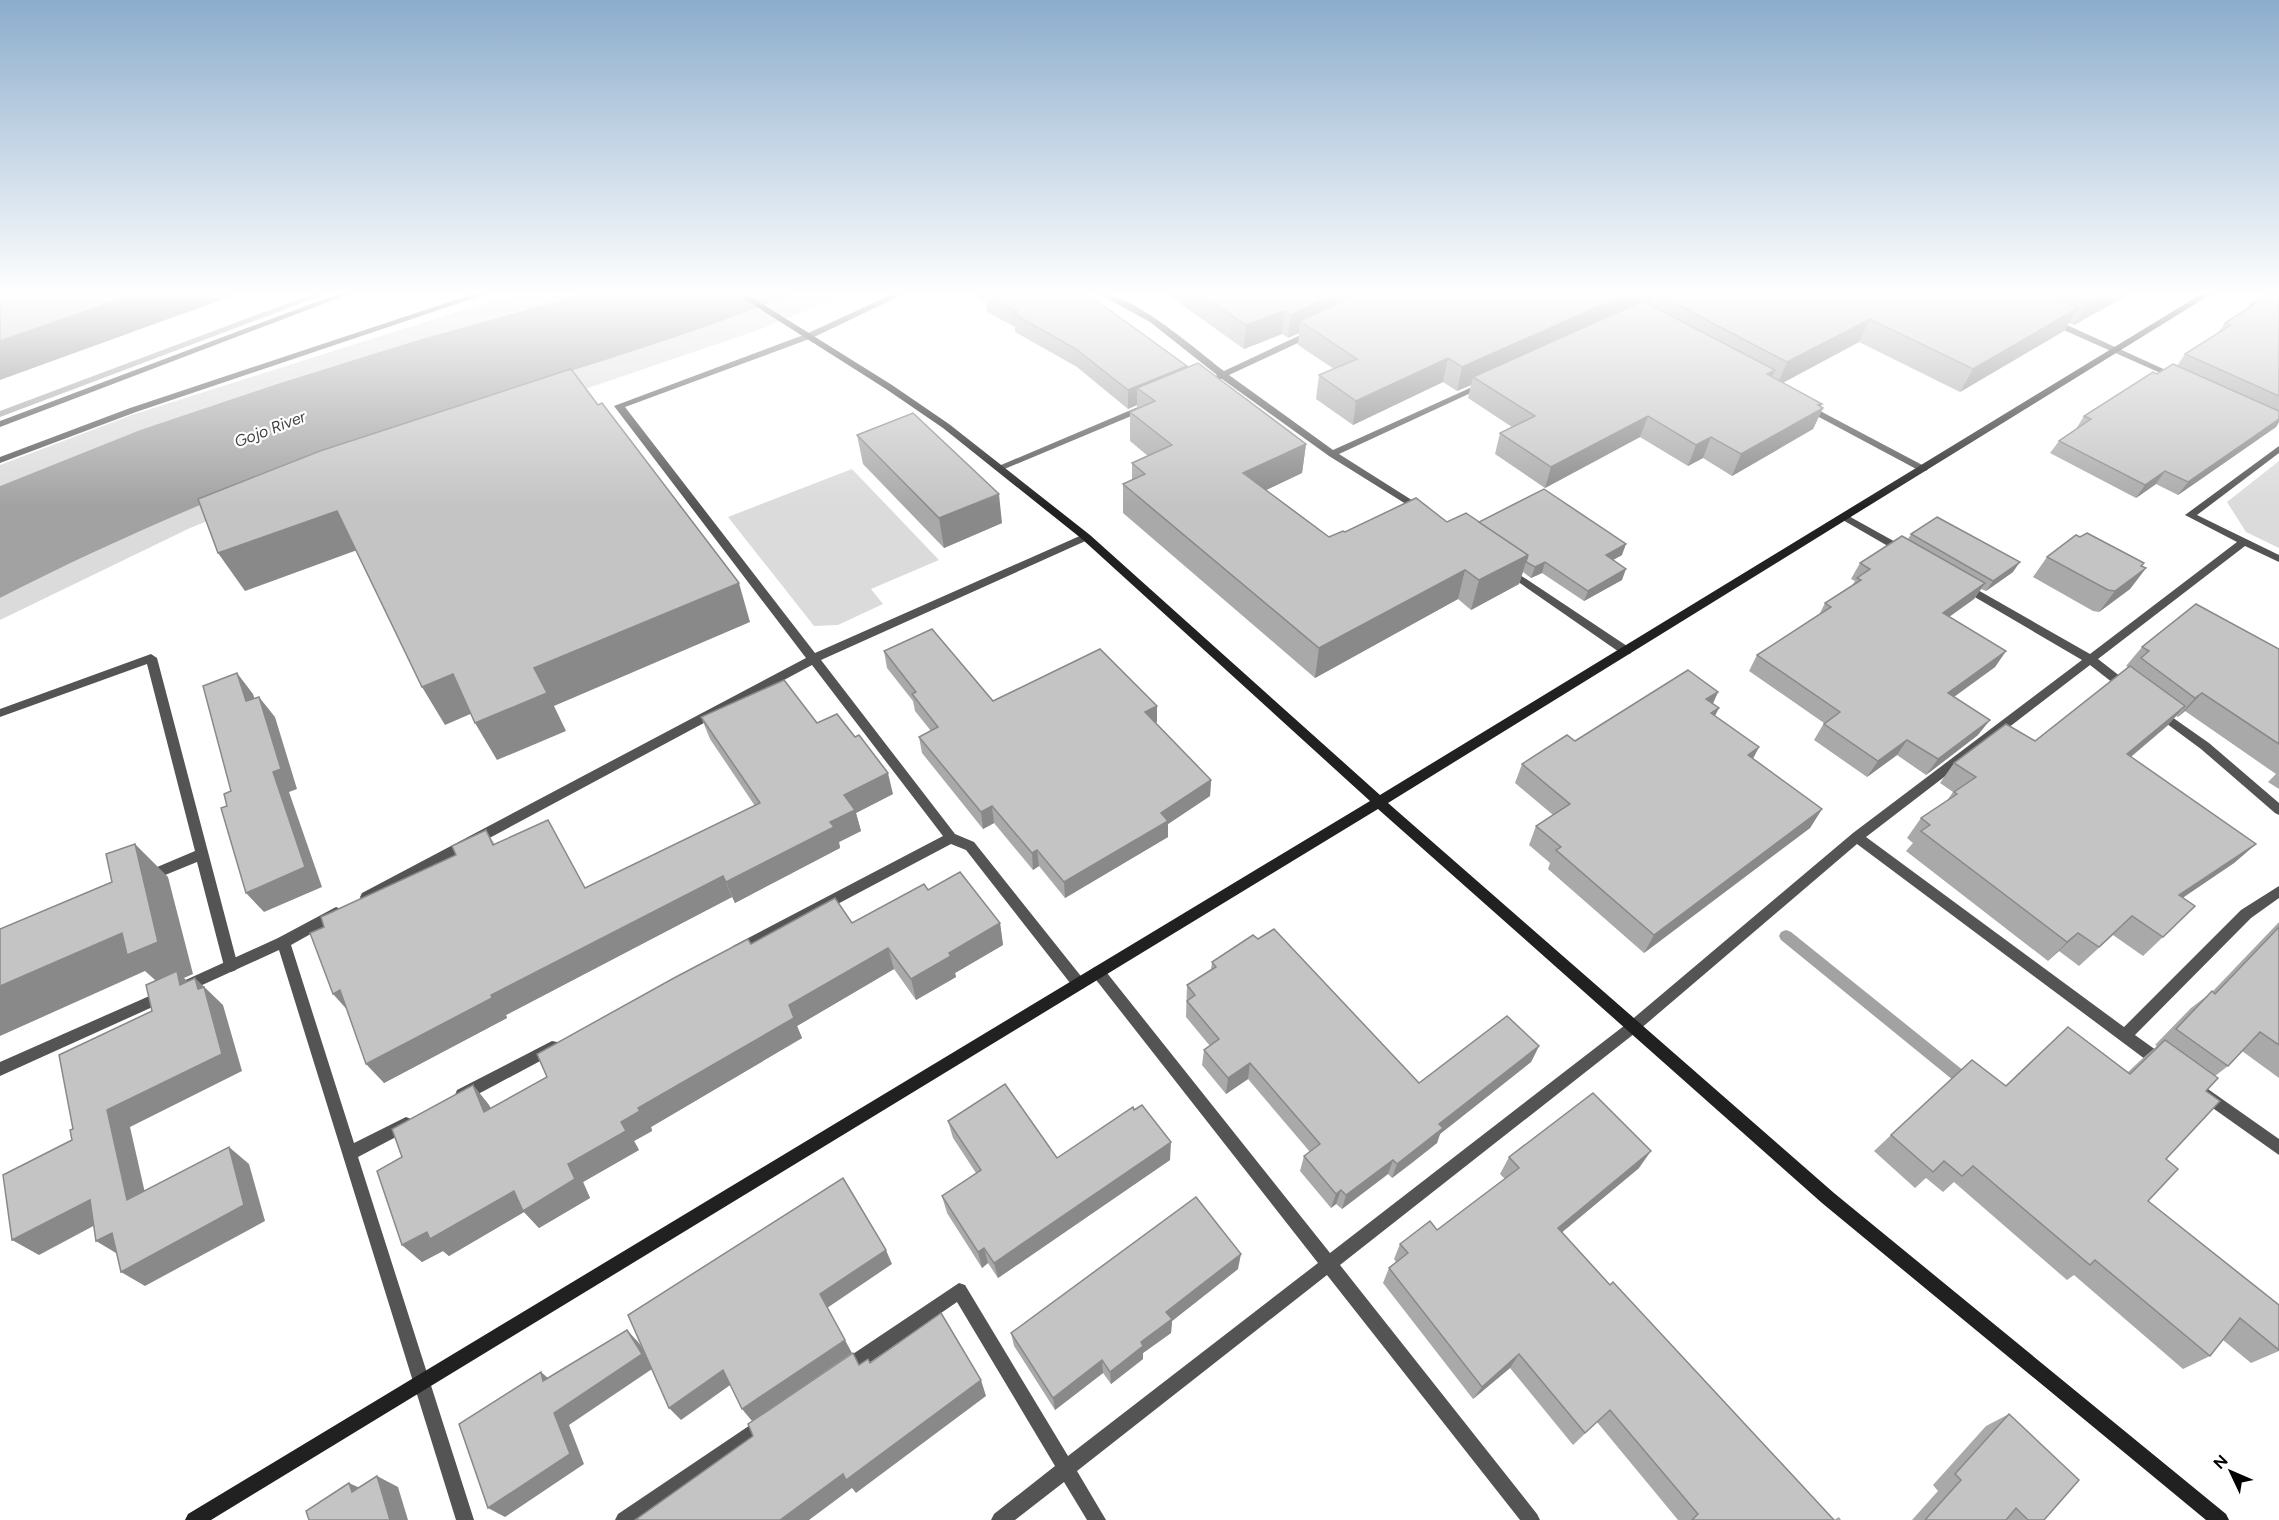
<svg xmlns="http://www.w3.org/2000/svg" width="2279" height="1520" viewBox="0 0 2279 1520" font-family="Figtree,sans-serif">
<rect width="100%" height="100%" fill="#fff"/>
<g fill="#dbdbdb">
<path d="M516 293H587L418 340 280 383 140 430 0 486V465L132 415Z"/>
<path d="M794 293H850L761 329 594 386 344 466 190 528 0 620V598C125 534 255 480 387 432 521 383 661 348 794 293Z"/>
<path d="M2279 461V548L2246 532 2227 502Z"/>
<path d="M852 469 939 560 871 589 883 604 838 625 814 626 728 517Z"/>
</g>
<path fill="#a2a2a2" d="M587 293H794C661 348 521 383 387 432 255 480 125 534 0 598V486L140 430 280 383 418 340Z"/>
<g fill="none" stroke-linecap="round" stroke-linejoin="round">
<g fill="#a2a2a2" fill-rule="evenodd">
<path d="M315 293H328L0 417V411Z"/>
<path d="M1786 930 1791 932 1974 1079 1976 1084 1974 1089 1969 1091 1964 1089 1781 940 1779 936 1781 932Z"/>
</g>
<path fill="#545454" fill-rule="evenodd" d="M151 654 157 658 238 966 236 970 231 972 226 970 224 966 197 862 148 882 143 881 142 877 143 873 195 851 147 664 0 717V709Z"/>
<g fill="#545454" fill-rule="evenodd">
<path d="M340 293H352L0 427V421Z"/>
<path d="M476 293H489L136 412 0 463V457L130 408Z"/>
<path d="M895 293H906L812 338 625 407 815 653 1082 535H1090V539L821 660 955 834 974 842 1084 980 1086 984 1084 988 1079 990 1074 988 966 850 951 844 743 954 738 956 733 954 731 950 733 946 943 836 812 665 372 901 367 902 362 901 360 897 362 893 806 658 614 406 806 334Z"/>
<path d="M1097 293C1133 293 1195 349 1224 371L1309 331H1315V335L1229 375 1333 450 1481 383H1487L1488 385 1339 454 1426 509V513L1422 514 1329 456 1222 379H1216L1215 377 1217 375 1150 322Z"/>
<path d="M2050 320H2056L2181 377 2177 380 2174 379 2050 324Z"/>
<path d="M1145 404 1148 405V409L1002 470H996L994 468Z"/>
<path d="M1807 404 1926 467 1928 469 1926 471H1920L1804 409 1802 407Z"/>
<path d="M2279 446V453L2197 515 2279 555V562L2245 546 2098 659 2130 684 2132 687 2130 690H2122L2090 665 1866 837 2124 1027 2241 910 2279 886V898L2251 918 2135 1035 2167 1058 2169 1063 2167 1068 2162 1070 2157 1068 1857 844 1639 1030 1340 1265 1537 1514 1540 1520H1520L1327 1275 1077 1471 1106 1520H1087L1064 1482 1015 1520H991L994 1514 1055 1466 957 1302 850 1376 844 1378 838 1376 836 1370 838 1364 959 1283 965 1285 1068 1456 1318 1263 1093 976 1091 972 1093 968 1098 966 1103 968 1330 1253 1629 1022 1853 833 2082 660 1961 589 1960 587 1961 585H1969L2090 654 2237 542 2185 515Z"/>
<path d="M1845 514 1908 549 1909 551 1904 554 1900 553 1841 519V515Z"/>
<path d="M1508 567 1630 648 1632 651 1630 654H1622L1504 572 1503 570Z"/>
<path d="M2159 708 2209 743 2279 803V815L2275 813 2201 749 2155 715 2153 712 2155 709Z"/>
<path d="M336 907 341 909 343 913 341 917 291 945 354 1143 406 1117 411 1119 413 1124 411 1129 358 1157 474 1520H456L279 950 189 991 184 993 179 991 177 987 179 983 278 938Z"/>
<path d="M163 990 168 992 170 996 168 1000 0 1076V1062Z"/>
<path d="M552 1041 557 1042 559 1047 557 1052 467 1100 462 1102 457 1100 455 1095 457 1090Z"/>
<path d="M2205 1087 2279 1139V1155L2200 1099 2198 1094 2200 1089Z"/>
<path d="M765 1415 771 1418 774 1424 771 1430 640 1520H615L618 1514Z"/>
</g>
<path fill="#212121" fill-rule="evenodd" d="M735 293H745L892 385 949 424 1090 535 1380 795 2203 293H2213L1388 803 1834 1193 2226 1514 2229 1520H2206L1822 1203 1378 809 211 1520H185L188 1514 1370 801 1082 539 943 428 886 389Z"/>
</g>
<g fill="#a9a9a9">
<path d="M971 293H1086L1187 366V367L1306 444 1302 473 1266 490 1329 537 1345 532 1447 522H1479L1622 555 1613 560 1622 580 1584 601 1542 573 1531 578 1523 572 1519 584 1471 610 1458 599 1315 678 1123 513V484L1132 480V463L1148 456 1130 441V412L1137 409V405L1128 409 1077 367 1015 332V327L987 312 986 302Z"/>
<path d="M1165 293H2129L2128 295 2074 325 2069 323 2064 331 1960 392 1859 342 1782 383 1823 408 1813 429 1732 476 1703 458 1688 466 1640 437 1545 488 1495 454 1500 433 1512 427 1468 398 1471 385 1457 391 1443 382 1353 425 1316 399 1319 375 1334 369 1298 345 1299 333 1288 338 1282 334 1244 349Z"/>
<path d="M2279 293V422L2276 427 2178 495 2156 484 2136 498 2050 453 2059 441 2076 429 2084 416 2157 374 2177 366 2185 354 2218 333 2225 323 2247 309 2250 304Z"/>
<path d="M857 435 1002 523 944 548 863 464Z"/>
<path d="M1911 534 2013 572 1986 591 1981 589 1974 599 1949 617 2006 651 1995 667 1954 697 1978 735 1926 775 1897 755 1867 777 1814 740 1824 723 1749 671 1757 655 1819 615 1825 603 1852 586 1855 581 1851 579 1860 563 1908 539Z"/>
<path d="M2047 557 2142 566 2146 568 2130 589 2099 612 2093 611 2033 577Z"/>
<path d="M2142 647 2279 649V789L2268 782 2276 774 2185 711 2178 717 2176 716 2167 726 2131 757 2256 844 2234 863 2183 897 2163 937 2143 956 2113 935 2079 966 2059 951 2048 961 1906 851 1913 843 1907 838 1921 818 1946 802 1953 792 1940 783 1954 763 2035 741 2128 667 2126 666Z"/>
<path d="M884 651 993 701 1157 706V722L1156 723 1211 780 1210 796 1168 824V837L1065 898 1039 866 1033 870 994 823 983 829 922 753 919 737 931 731 915 711 913 701 887 668Z"/>
<path d="M1718 692 1713 704 1715 716 1759 747 1753 759 1822 809 1810 828 1644 953 1548 869 1550 863 1529 845 1536 826 1553 815 1515 783 1522 764 1575 741Z"/>
<path d="M701 717 817 723 893 794 856 813 861 831 839 842 840 848 735 903 732 897 506 1015 507 1018 384 1083 324 927 456 855 486 830 495 845 585 888 755 806 710 739Z"/>
<path d="M928 890 1000 923 1003 945 955 973 956 977 916 1000 894 969 797 1026 802 1038 651 1127 652 1131 634 1141 639 1150 583 1182 590 1198 539 1228 524 1212 449 1256 443 1251 422 1262 402 1245V1157L473 1085 489 1105 491 1108 547 1077 751 944 852 923Z"/>
<path d="M2279 922V1078L2242 1051 2228 1066 2215 1076 2166 1159 2148 1201 2279 1305V1351L2251 1363 2223 1340 2210 1356 2183 1369 2074 1275 2067 1280 1954 1182 1943 1192 1926 1178 1915 1188 1874 1151 1891 1135 2005 1086 2068 1027 2128 1072 2143 1058 2157 1046 2155 1045 2191 1008 2212 992Z"/>
<path d="M1212 962 1419 1083 1539 1046 1531 1062 1440 1134 1437 1143 1412 1163 1392 1178 1388 1174 1342 1209 1336 1204 1331 1208 1300 1171 1304 1156 1310 1152 1248 1079 1226 1094 1202 1065 1204 1050 1210 1046 1186 1017 1187 985 1211 969Z"/>
<path d="M948 1121 1057 1158 1170 1160 998 1278 988 1263 982 1268 947 1213 942 1196 976 1173 953 1138Z"/>
<path d="M1509 1157 1639 1168 1562 1232 1610 1285 1834 1520 1839 1517 1841 1520H1678L1597 1422 1573 1445 1510 1368 1473 1399 1383 1283 1389 1268 1396 1262 1394 1259 1400 1244 1437 1230 1505 1179 1500 1174Z"/>
<path d="M1238 1269 1172 1321 1171 1333 1143 1353V1359L1111 1384 1103 1373 1055 1410 1014 1346 1011 1333Z"/>
<path d="M2009 1414 2044 1520H1912L1938 1491 1933 1485 1986 1426Z"/>
</g>
<g fill="#898989">
<path d="M138 293H240L0 380V341Z"/>
<path d="M1337 293H1383L1300 321 1299 333 1288 338 1290 315Z"/>
<path d="M1629 293H1654L1651 303 1479 381 1473 377 1471 385 1457 391 1462 367Z"/>
<path d="M2104 293H2129L2128 295 2074 325 2088 302Z"/>
<path d="M2078 308 2064 331 1960 392 1973 369Z"/>
<path d="M1284 311 1282 334 1244 349 1246 325Z"/>
<path d="M1870 319 1859 342 1777 386 1787 362Z"/>
<path d="M1448 358 1443 382 1353 425 1356 401Z"/>
<path d="M1187 366V384L1137 388V405L1128 409V390Z"/>
<path d="M1775 370 1766 391 1767 374Z"/>
<path d="M1822 404 1819 410 1823 408 1813 429 1732 476 1741 454Z"/>
<path d="M1648 416 1640 437 1545 488 1551 467Z"/>
<path d="M2279 419V422L2276 427 2178 495 2188 482Z"/>
<path d="M1711 437 1703 458 1688 466 1696 445Z"/>
<path d="M1306 444 1302 473 1241 502 1243 473Z"/>
<path d="M2165 471 2156 484 2136 498 2145 485Z"/>
<path d="M999 494 1002 523 944 548 939 518Z"/>
<path d="M337 511 360 549 245 591 218 553Z"/>
<path d="M1626 544 1622 555 1602 566 1606 555Z"/>
<path d="M1528 555 1519 584 1471 610 1479 580Z"/>
<path d="M1545 562 1542 573 1531 578 1535 567Z"/>
<path d="M2020 562 2013 572 1986 591 1993 581Z"/>
<path d="M2146 568 2130 589 2099 612 2115 591Z"/>
<path d="M1626 569 1622 580 1584 601 1588 591Z"/>
<path d="M1465 570 1458 599 1315 678 1319 648Z"/>
<path d="M739 583 750 622 554 706 566 731 497 760 475 723 534 668Z"/>
<path d="M1985 583 1974 599 1932 629 1943 613Z"/>
<path d="M2006 651 1995 667 1937 709 1948 693Z"/>
<path d="M237 673 253 694 262 722 246 701Z"/>
<path d="M453 674 475 712 445 725 422 687Z"/>
<path d="M1718 692 1709 711 1706 699Z"/>
<path d="M2202 693 2185 711 2178 717 2195 698Z"/>
<path d="M259 697 275 717 297 789 289 792 322 887 264 912 246 893 273 772Z"/>
<path d="M1157 706V722L1145 729V712Z"/>
<path d="M2185 706 2167 726 2110 774 2127 754Z"/>
<path d="M1719 708 1709 728 1711 713Z"/>
<path d="M1990 720 1978 735 1926 775 1938 759Z"/>
<path d="M1907 740 1897 755 1867 777 1878 761Z"/>
<path d="M1759 747 1748 767V755Z"/>
<path d="M888 773 893 794 856 813 861 831 839 842 840 848 735 903 726 882 830 822 844 795Z"/>
<path d="M1211 780 1210 796 1168 824V837L1065 898 1064 882 1161 813Z"/>
<path d="M992 806 994 823 983 829 981 812Z"/>
<path d="M1822 809 1810 828 1644 953 1654 935Z"/>
<path d="M135 844 168 877 193 974 184 978 197 990 163 987 145 971 0 1036V986L122 933Z"/>
<path d="M2256 844 2234 863 2159 914 2179 895Z"/>
<path d="M1037 850 1039 866 1033 870 1032 853Z"/>
<path d="M723 876 732 897 506 1015 507 1018 384 1083 366 1064 491 995Z"/>
<path d="M1000 923 1003 945 955 973 956 977 916 1000 911 979 949 953Z"/>
<path d="M2078 933 2059 951 2048 961 2067 942Z"/>
<path d="M888 948 894 969 797 1026 802 1038 651 1127 652 1131 634 1141 639 1150 583 1182 590 1198 539 1228 524 1212 449 1256 443 1251 422 1262 402 1245 427 1232 568 1164 638 1108 789 1005Z"/>
<path d="M195 978 223 1005 242 1071 130 1127 150 1215 127 1200 107 1110 198 989Z"/>
<path d="M340 990 351 1014 333 994Z"/>
<path d="M1539 1046 1531 1062 1440 1134 1437 1143 1392 1178 1397 1164 1439 1124Z"/>
<path d="M1250 1063 1248 1079 1226 1094 1228 1078Z"/>
<path d="M473 1085 489 1105 500 1131 484 1112Z"/>
<path d="M1171 1142 1170 1160 998 1278 994 1263Z"/>
<path d="M229 1147 249 1164 265 1221 145 1286 121 1272Z"/>
<path d="M1651 1151 1639 1168 1548 1244 1558 1228Z"/>
<path d="M1393 1160 1388 1174 1342 1209 1346 1195Z"/>
<path d="M1341 1190 1336 1204 1331 1208 1336 1194Z"/>
<path d="M90 1200 114 1215 39 1255 12 1240Z"/>
<path d="M112 1233 121 1256 96 1241Z"/>
<path d="M984 1248 988 1263 982 1268 978 1252Z"/>
<path d="M886 1250 892 1264 827 1308 820 1294Z"/>
<path d="M1241 1254 1238 1269 1172 1321 1171 1333 1143 1353V1359L1111 1384 1110 1372 1141 1342 1166 1312Z"/>
<path d="M627 1330 639 1343 655 1367 569 1425 584 1464 505 1517 488 1508 554 1413Z"/>
<path d="M845 1340 852 1353 752 1421 742 1409Z"/>
<path d="M1519 1354 1510 1368 1473 1399 1482 1387Z"/>
<path d="M1102 1360 1103 1373 1055 1410 1053 1398Z"/>
<path d="M723 1370 733 1383 681 1420 669 1408Z"/>
<path d="M541 1372 555 1384 543 1381Z"/>
<path d="M981 1380 986 1396 856 1493 852 1488 809 1520H780L843 1474Z"/>
<path d="M377 1476 398 1487 408 1520H390Z"/>
<path d="M349 1483 371 1493 352 1492Z"/>
</g>
<g fill="#c4c4c4" stroke="#898989" stroke-width="1.5">
<path d="M0 293H138L0 341Z"/>
<path d="M987 293H1086L1187 366 1128 390 1076 349 1014 314 1018 312 986 294Z"/>
<path d="M1198 293H1337L1290 315 1284 311 1246 325Z"/>
<path d="M1360 293H1629L1462 367 1448 358 1356 401 1319 375 1357 359 1300 321Z"/>
<path d="M1655 293H2045L2078 308 1973 369 1870 319 1787 362Z"/>
<path d="M2068 293H2104L2088 302Z"/>
<path d="M2268 293H2279V396L2185 354 2231 325 2225 323 2253 305 2250 304Z"/>
<path d="M1643 301 1775 370 1767 374 1822 404 1818 405 1823 408 1741 454 1711 437 1696 445 1648 416 1551 467 1500 433 1535 416 1473 377Z"/>
<path d="M1198 363 1306 444 1243 473 1329 537 1343 531 1345 532 1416 498 1447 522 1466 513 1528 555 1479 580 1465 570 1319 648 1123 484 1145 474 1132 463 1172 445 1130 412 1155 401 1137 388Z"/>
<path d="M2173 364 2279 411V419L2188 482 2165 471 2145 485 2059 441 2091 419 2084 416 2153 372 2157 374Z"/>
<path d="M571 369 598 405 602 403 739 583 534 668 547 693 475 723 453 674 422 687 337 511 218 553 198 499 320 451Z"/>
<path d="M913 413 999 494 939 518 857 435Z"/>
<path d="M1544 489 1626 544 1606 555 1626 569 1588 591 1545 562 1535 567 1526 562 1528 555 1479 522Z"/>
<path d="M1937 517 2020 562 1993 581 1911 534Z"/>
<path d="M2087 533 2144 563 2141 566 2146 568 2115 591 2108 590 2047 557 2076 535 2080 537Z"/>
<path d="M1902 536 1985 583 1943 613 2006 651 1948 693 1990 720 1938 759 1907 740 1878 761 1824 724 1840 712 1757 655 1831 607 1825 603 1861 580 1857 578 1870 569 1860 563Z"/>
<path d="M2196 604 2279 649V744L2202 693 2195 698 2141 658 2149 651 2142 647Z"/>
<path d="M932 629 993 701 1100 649 1157 706 1145 712 1211 780 1161 813 1168 821 1064 882 1037 850 1032 853 992 806 981 812 919 737 938 727 912 694 916 692 884 651Z"/>
<path d="M2130 666 2185 706 2127 754 2256 844 2179 895 2195 906 2163 937 2132 916 2099 947 2078 933 2067 942 1921 831 1930 825 1921 818 1957 794 1954 792 1976 777 1954 763 2006 724 2035 741Z"/>
<path d="M1688 670 1718 692 1706 699 1719 708 1711 713 1759 747 1748 755 1822 809 1654 935 1556 850 1561 847 1536 826 1570 804 1522 764 1567 735 1575 741Z"/>
<path d="M237 673 246 701 259 697 281 769 273 772 305 867 246 893 221 808 227 806 224 794 231 791 203 686Z"/>
<path d="M784 680 817 723 837 714 855 737 859 735 888 773 844 795 855 810 830 822 834 827 726 882 723 876 491 995 492 998 366 1064 340 990 333 994 310 933 324 927 321 917 456 855 452 846 486 830 493 845 548 820 585 888 760 803 701 717Z"/>
<path d="M135 844 158 942 127 955 122 933 0 986V929L112 882 106 854Z"/>
<path d="M960 872 1000 923 949 953 951 956 911 979 888 948 789 1005 794 1018 638 1108 640 1111 621 1122 626 1131 568 1164 575 1179 523 1211 514 1191 430 1239 427 1232 402 1245 377 1171 402 1157 392 1129 473 1085 484 1112 547 1077 537 1054 674 978 748 939 751 944 835 898 852 923 924 884 928 890Z"/>
<path d="M2279 927V1045L2260 1032 2228 1066 2176 1029 2212 991 2215 994Z"/>
<path d="M1274 929 1419 1083 1507 1016 1539 1046 1439 1124 1443 1128 1397 1164 1393 1160 1346 1195 1341 1190 1336 1194 1304 1156 1320 1144 1250 1063 1228 1078 1204 1050 1219 1039 1187 1001 1195 995 1187 985 1216 967 1212 962 1253 935 1258 939Z"/>
<path d="M177 971 180 985 195 978 198 989 204 987 222 1054 107 1110 127 1200 229 1147 244 1205 121 1272 112 1233 96 1241 90 1200 12 1240 3 1175 72 1140 70 1130 73 1129 59 1055 152 1011 146 985Z"/>
<path d="M2068 1027 2130 1074 2165 1040 2218 1078 2206 1091 2220 1101 2166 1159 2178 1169 2148 1201 2279 1305V1350L2240 1318 2210 1356 2095 1260 2090 1265 1973 1166 1962 1176 1944 1161 1933 1172 1891 1135 1972 1060 2006 1086Z"/>
<path d="M1005 1084 1057 1158 1133 1107 1134 1110 1142 1105 1171 1142 994 1263 984 1248 978 1252 942 1196 981 1170 948 1121Z"/>
<path d="M1593 1093 1651 1151 1558 1228 1610 1285 1613 1282 1834 1520H1692L1698 1514 1610 1410 1585 1433 1519 1354 1482 1387 1389 1268 1408 1253 1400 1244 1430 1221 1437 1230 1519 1168 1509 1157Z"/>
<path d="M843 1178 886 1250 820 1294 845 1340 742 1409 723 1370 669 1408 628 1315Z"/>
<path d="M1196 1197 1241 1254 1166 1312 1172 1319 1141 1342 1143 1346 1110 1372 1102 1360 1053 1398 1011 1333Z"/>
<path d="M941 1313 981 1380 846 1480 843 1474 780 1520H635L753 1436 748 1424 853 1353 859 1365 868 1359 870 1363Z"/>
<path d="M627 1330 642 1354 554 1413 570 1454 488 1508 459 1424 541 1372 543 1381Z"/>
<path d="M2009 1414 2079 1480 2044 1520H2028L2016 1508 2006 1520H1925L1961 1480 1955 1474Z"/>
<path d="M377 1476 390 1520H309L306 1511 349 1483 352 1492Z"/>
</g>
<linearGradient id="sky" x2="0" y2="1"><stop stop-color="#8cadcc"/><stop offset="0.58" stop-color="#fff"/><stop offset="1" stop-color="#fff" stop-opacity="0"/></linearGradient>
<rect width="2279" height="506" fill="url(#sky)"/>
<g text-anchor="middle" dominant-baseline="central" stroke-width="4.5" stroke-linejoin="round" paint-order="stroke">
<g font-size="16" font-style="italic" fill="#434343" stroke="#fff">
<text transform="translate(270 429) rotate(-21)">Gojo River</text>
</g>
</g>
<g transform="translate(2231 1472) rotate(314)" stroke="#ffffff" stroke-width="4.5" paint-order="stroke">
<path d="M0-4.5L10 22L0 15L-10 22Z" fill="#000000"/>
<text y="-9" font-size="16" font-weight="bold" text-anchor="middle" fill="#000000">N</text>
</g>
</svg>
